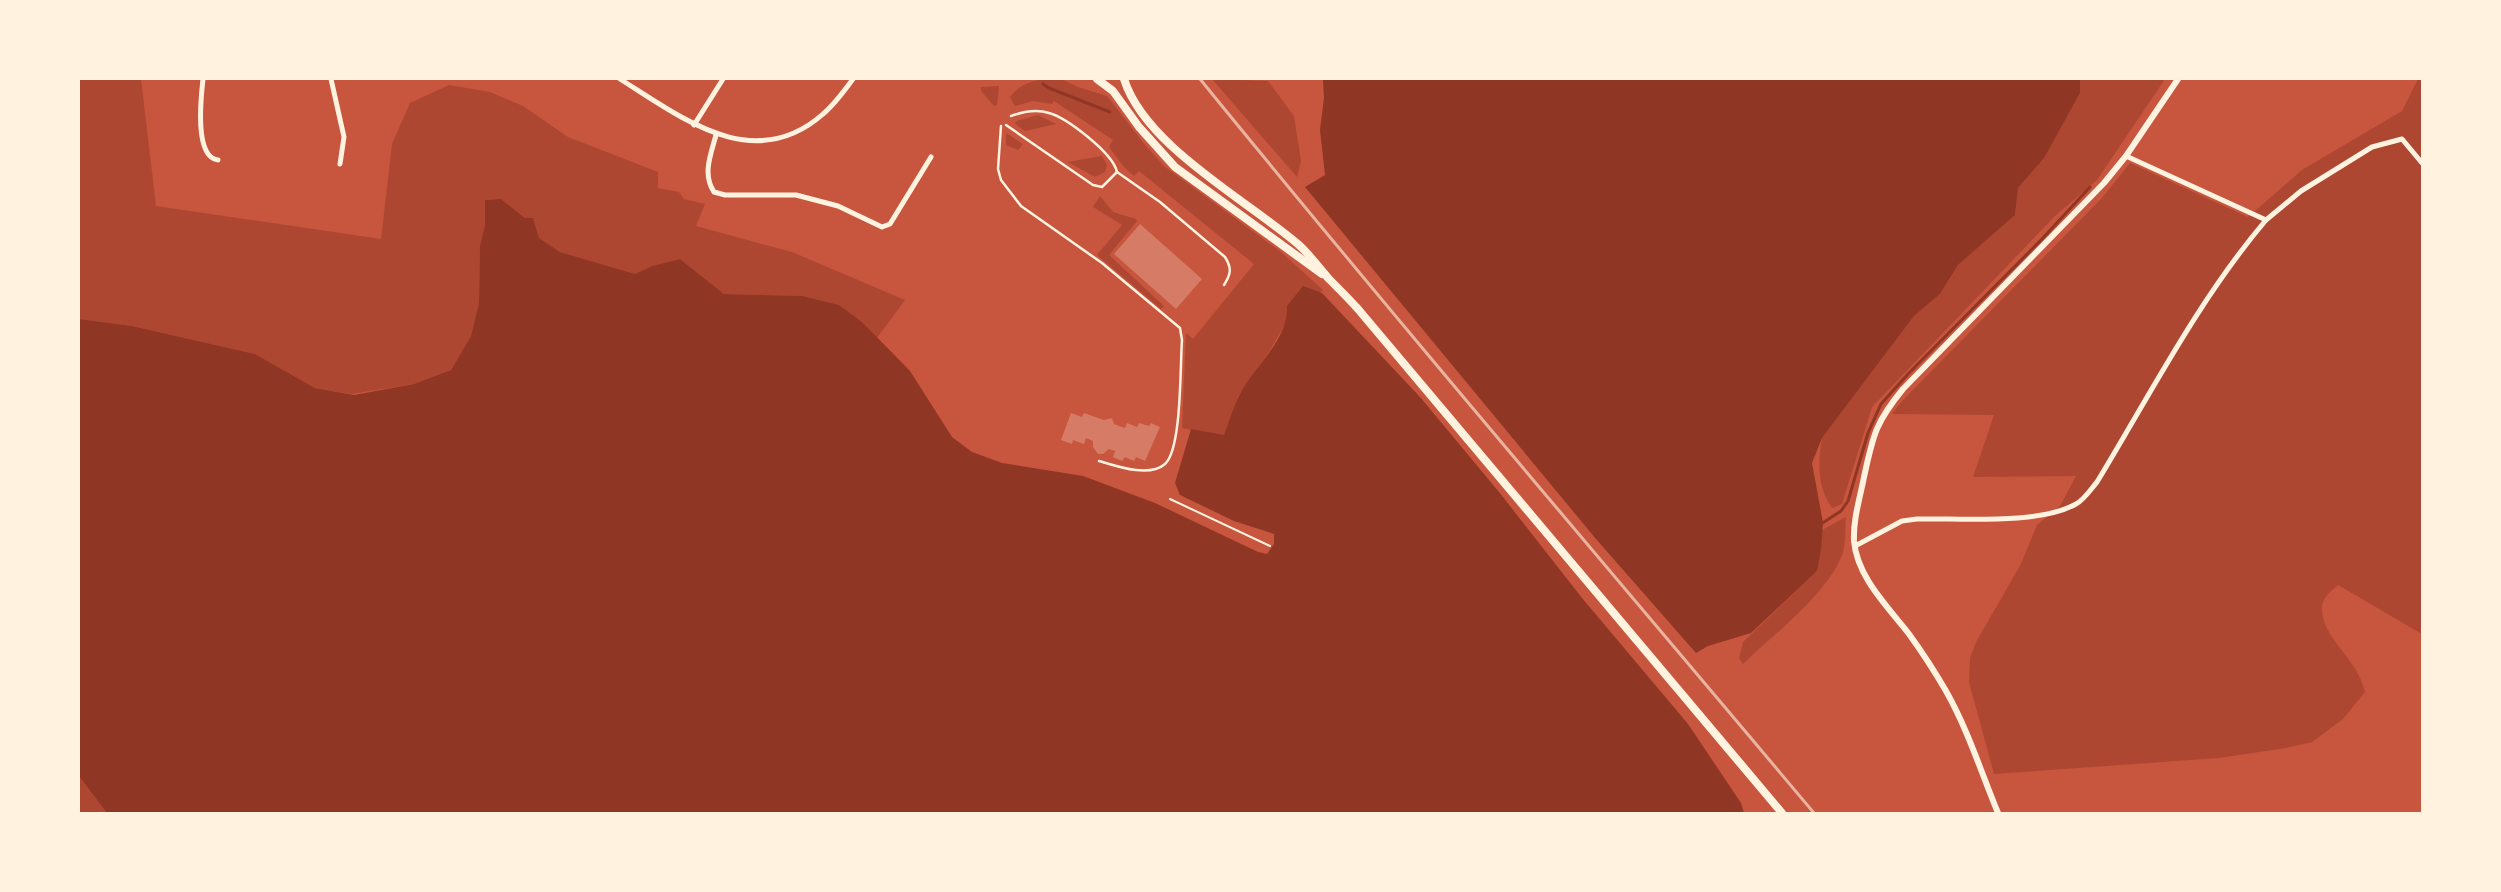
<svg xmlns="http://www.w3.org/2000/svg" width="2501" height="892" viewBox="0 0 2501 892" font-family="'Exo 2',sans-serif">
<rect width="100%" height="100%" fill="#c8553d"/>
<g fill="#ae4732">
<path d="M79 79H141L156 206 381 239 392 144 410 103 449 85 490 92 523 106 568 137 658 172V188L679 192 684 199 705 204 696 226 792 252 905 300 877 338 862 322 838 305 803 296 724 294 680 259 652 266 635 274 560 252 539 238 533 218H525L501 199 485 200V225L480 246 479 303 471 336 451 370 414 384 351 394 315 388 255 354 132 326 79 319Z"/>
<path d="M1044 79H1061L1078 87 1107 96 1145 145 1164 166 1281 252 1323 290 1288 319 1270 350 1239 395 1224 436 1182 428 1186 333 1193 339 1254 264 1139 171 1134 176 1124 167 1109 147 1113 140 1054 101 1052 104 1033 101 1015 106 1010 97C1019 85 1030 81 1044 79Z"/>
<path d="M1212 79 1268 81 1294 116 1301 161 1297 177Z"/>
<path d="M2080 79H2165L2097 180 2055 216 1872 407 1842 504 1832 508C1817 488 1818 461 1822 438L1914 316 1940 294 1958 265 2015 215 2018 188 2044 157 2080 93Z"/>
<path d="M2418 79H2422V634L2338 585C2332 590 2323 597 2322 606 2320 632 2348 653 2358 674 2361 679 2363 686 2365 692L2343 719 2312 742 2286 748 2219 758 1994 774 1969 682 1970 658 1976 642 2021 564 2037 525 2060 506 2076 476 1973 477 1994 415 1892 414 1903 400 2102 198 2130 163 2248 217 2302 170 2402 111Z"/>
<path d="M999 86 997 105 994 106 981 91V87Z"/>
<path d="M1038 115 1056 124 1025 131 1015 124 1017 121Z"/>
<path d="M1006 133 1023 144 1018 150 1006 145Z"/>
<path d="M1102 156 1107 165 1105 172 1095 177 1068 162Z"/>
<path d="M1100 196 1113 212 1136 219 1137 221 1109 255 1164 306 1161 309 1097 255 1122 225 1093 207Z"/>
<path d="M1846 517C1845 528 1846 541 1843 552 1831 591 1773 635 1743 664L1739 658 1743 642 1817 571 1822 530Z"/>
<path d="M79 776 107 812V813H79Z"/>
</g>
<g fill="#8f3625">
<path d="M1323 79H2080V93L2044 158 2018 188 2015 215 1958 265 1940 294 1914 316 1822 438 1812 463 1823 523 1821 550 1817 571 1751 633 1708 646 1696 653 1596 539 1305 187 1325 175 1320 130 1324 98Z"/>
<path d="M501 199 525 218H533L539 238 560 252 635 274 652 266 680 259 724 294 803 296 839 305 862 322 910 371 952 437 972 452 1002 463 1083 476 1155 503 1258 552 1267 554 1274 544V534L1234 521 1180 495 1175 483 1191 429 1224 435C1229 422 1233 408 1239 396 1253 367 1289 340 1287 306L1303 286 1322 293 1420 397 1499 492 1582 598 1688 724 1741 803 1744 813H107L79 776V319L132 326 255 354 315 388 354 395 414 384 451 370 471 336 479 303 480 246 485 225V200Z"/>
</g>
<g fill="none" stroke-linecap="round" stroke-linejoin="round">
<g stroke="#8f3625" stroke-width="3">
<path d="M1043 84 1049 88 1110 112"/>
<path d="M1821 524 1841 511 1848 501 1868 433 1881 404 1908 374 2042 239 2090 187"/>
</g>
</g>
<g fill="#d67c66">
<path d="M1140 224 1202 279 1176 309 1114 254Z"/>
<path d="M1071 413 1082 417 1084 413 1104 420 1112 418 1114 424 1125 428 1127 423 1137 427 1139 423 1149 426 1151 423 1160 427 1145 461 1136 457 1134 461 1125 457 1122 461 1113 457 1115 451 1109 449 1103 454H1098L1093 447V441L1086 438 1084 444 1073 440 1072 444 1061 440Z"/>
</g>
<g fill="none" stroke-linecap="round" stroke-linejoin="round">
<path stroke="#fff3e0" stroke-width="2" d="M1170 499 1270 546"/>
<g stroke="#fff3e0" stroke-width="2.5">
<path d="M1011 116C1022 112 1037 109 1049 113 1067 118 1113 153 1117 172L1160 202 1225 257C1232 268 1231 274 1224 285"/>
<path d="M1006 125 1093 185 1102 187 1117 172"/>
<path d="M1001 126 998 169 1001 180 1021 206 1102 263 1180 328 1182 340C1180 365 1182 449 1165 464 1149 478 1116 466 1099 461"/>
</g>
<g stroke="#fff3e0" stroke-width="5">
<path d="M203 79C201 97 194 157 218 160"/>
<path d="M331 79 344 137 340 164"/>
<path d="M620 79C682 118 754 175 823 114 835 104 844 91 853 79"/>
<path d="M694 125 723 79"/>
<path d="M716 135C711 154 702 174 714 192L725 195H796L838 206 882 227 890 224 931 157"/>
<path d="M2126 156 2266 220 2301 191 2372 147 2402 139 2422 163"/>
<path d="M1855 546 1902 521 1917 519C1960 518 2039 525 2076 504 2084 500 2091 489 2097 482 2151 393 2199 299 2266 220"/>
</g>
<path stroke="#fff3e0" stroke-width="6" d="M1998 813C1981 772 1968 730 1946 691 1935 672 1922 652 1909 634 1888 607 1857 577 1854 541 1853 519 1860 498 1864 477 1873 436 1875 423 1903 389L2104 183 2126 156 2178 79"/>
<g stroke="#fff3e0" stroke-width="8">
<path d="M1097 79 1113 91 1139 127 1175 167 1322 274"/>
<path d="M1124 79C1145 146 1247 200 1299 245 1310 255 1319 268 1329 279 1339 289 1349 299 1358 309L1782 813"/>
</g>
<path stroke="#e9b49f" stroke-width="3" d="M1200 79C1401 326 1609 569 1814 813"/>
</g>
<rect width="2501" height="892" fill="none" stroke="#fff3e0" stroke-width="160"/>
</svg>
